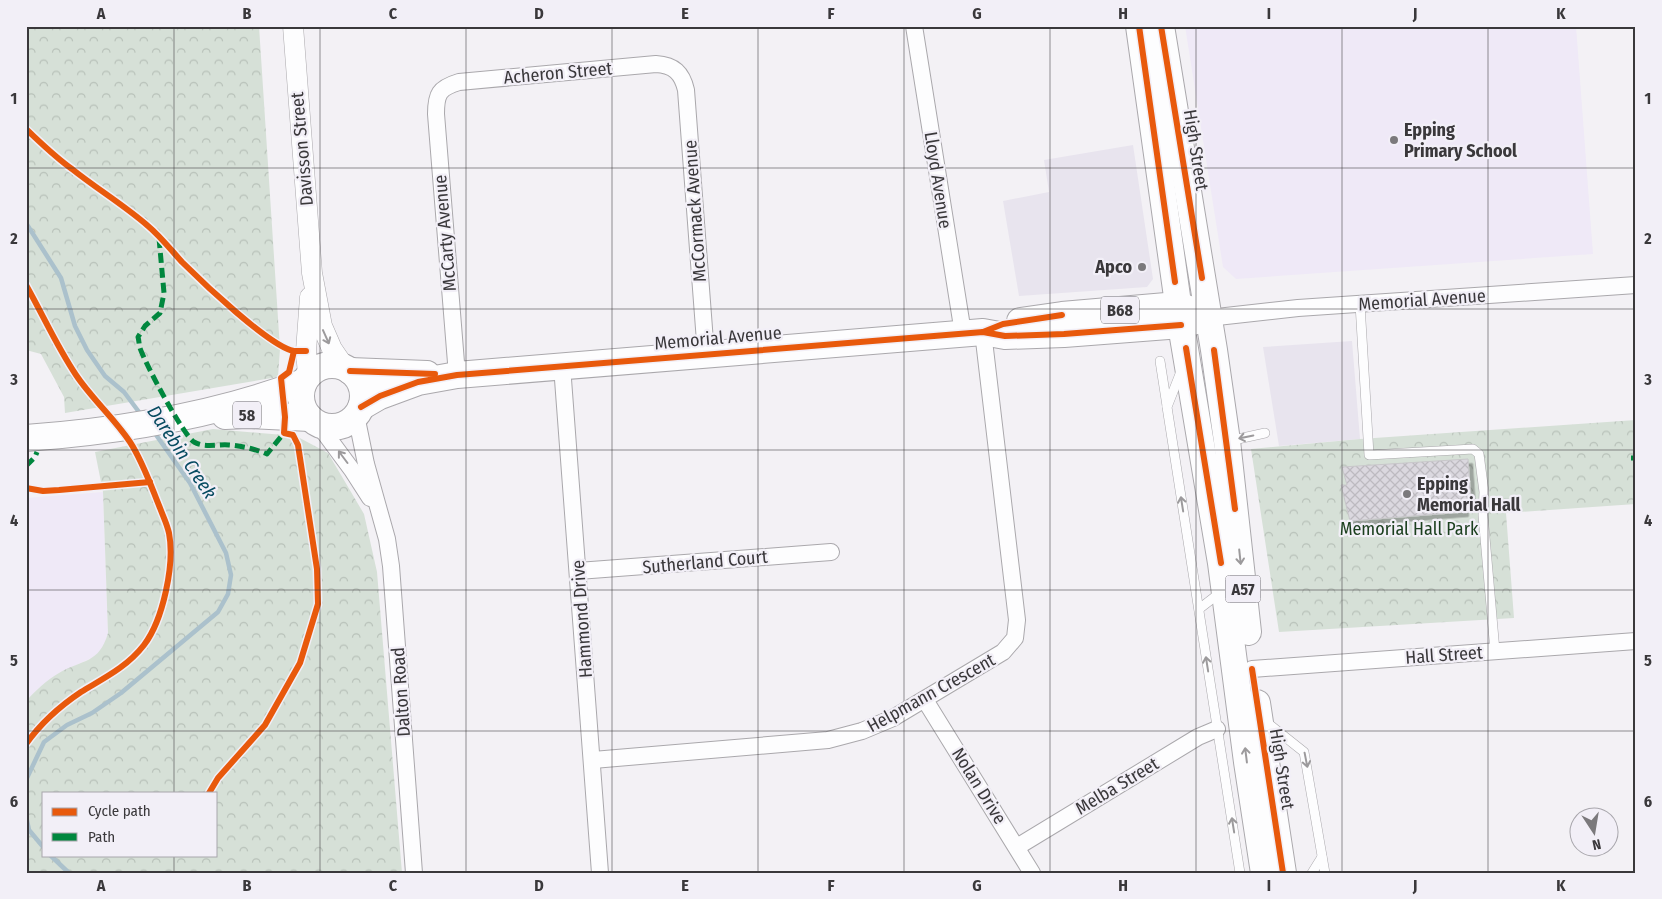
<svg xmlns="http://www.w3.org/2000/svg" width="1662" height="899" viewBox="0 0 1662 899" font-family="'Fira Sans Condensed',sans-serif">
<defs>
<pattern id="forest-crowns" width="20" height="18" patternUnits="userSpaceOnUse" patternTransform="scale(1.25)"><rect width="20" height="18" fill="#d6e0d7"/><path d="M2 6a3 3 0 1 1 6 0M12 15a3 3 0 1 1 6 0" fill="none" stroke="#b8c1b9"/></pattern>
<pattern id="building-cross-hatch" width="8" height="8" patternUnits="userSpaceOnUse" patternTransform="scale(1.25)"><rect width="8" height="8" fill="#dbd8df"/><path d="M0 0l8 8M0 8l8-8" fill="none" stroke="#bdbac0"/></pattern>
<filter id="shadow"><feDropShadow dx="4.5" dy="4.5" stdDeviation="0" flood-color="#0004"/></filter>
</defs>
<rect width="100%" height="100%" fill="#f3f1f5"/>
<g fill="#e8e4ee">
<path d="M1133 145 1153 279 1147 287 1019 296 1003 201 1049 192 1044 160Z"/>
<path d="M1352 341 1360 439 1279 446 1263 347Z"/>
</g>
<g fill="#efe9f7">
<path d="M1185 26H1576L1593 254 1236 279 1223 267Z"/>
<path d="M103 492 108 633 104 646 96 656 59 673 38 689 26 701V498Z"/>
</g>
<g fill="url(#forest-crowns)" fill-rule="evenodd">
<path d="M26 26H259L280 349 278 377 65 413 64 397 41 354 26 350Z"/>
<path d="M1636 420V504L1506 513 1514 618 1279 632 1251 449 1360 439Z"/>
<path d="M213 429 296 436 328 453 364 514 377 572 402 873H26V701C36 690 47 680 59 673 83 659 99 664 108 633L103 492 95 452ZM44 793H216V855H44Z"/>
</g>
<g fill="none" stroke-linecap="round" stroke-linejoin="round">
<g stroke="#abc1cc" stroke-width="4.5">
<path d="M26 223 61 278 75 326 87 350 105 376 124 392 142 416"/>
<path d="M26 780 44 742 67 725 92 713 121 693 218 612 228 594 231 575 226 553 190 483 154 432"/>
<path d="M26 816 29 830 44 848"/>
<path d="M50 855 69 873"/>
</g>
</g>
<path fill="url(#building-cross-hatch)" stroke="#c8c7ca" filter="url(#shadow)" d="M1468 459 1471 502H1464V512L1350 521 1341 485H1347L1342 467Z"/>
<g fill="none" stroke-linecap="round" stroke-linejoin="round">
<defs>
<g id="service">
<path d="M1360 304 1369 455 1473 449 1479 454 1484 492 1483 515 1495 651"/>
<path d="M1160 361 1167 406"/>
<path d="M1182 369 1167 407 1240 873"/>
<path d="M1229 441 1265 433"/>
<path d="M1199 609 1221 592"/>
<path d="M1265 721 1304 752 1325 873"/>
<path d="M1312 873 1322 857"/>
</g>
<g id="minor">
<path d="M914 26 963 333"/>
<path d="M1208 318 1298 308 1636 285"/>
<path d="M562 366 600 873"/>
<path d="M457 375 436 114C436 94 439 88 459 82L656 64C674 65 682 73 686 90L706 355"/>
<path d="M356 415 366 464 387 539 391 566 414 873"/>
<path d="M318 424 352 470 370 498"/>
<path d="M578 571 831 552"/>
<path d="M1252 669 1636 641"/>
<path d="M925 700 1032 873"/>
<path d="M593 760 828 740 862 731 893 718 1003 652 1015 638 1017 620 983 332"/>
<path d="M1017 847 1198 737 1217 729"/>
</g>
<g id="tertiary">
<path d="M293 26 312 273 322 326 332 349 345 368"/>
<path d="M308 375 306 351 310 297"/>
</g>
<g id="primary">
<path d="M1139 26 1181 325 1221 563 1247 762 1264 873"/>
<path d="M1161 26 1214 350 1227 441 1248 632"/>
<path d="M1020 321 1062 315 1178 305 1194 311"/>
<circle cx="332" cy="396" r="31"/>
<path d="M350 371 427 374"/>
<path d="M361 407 380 396 418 382 457 375 983 332 1005 336 1064 334 1181 325 1208 318"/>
<path d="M225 416 247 415 310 418"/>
<path d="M26 438C121 431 215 416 304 382"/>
<path d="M1257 703 1283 873"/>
</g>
</defs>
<use href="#service" stroke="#aaa8ac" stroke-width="10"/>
<use href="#minor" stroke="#aaa8ac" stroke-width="18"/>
<use href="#tertiary" stroke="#aaa8ac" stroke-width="21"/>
<use href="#primary" stroke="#aaa8ac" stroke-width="28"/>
<use href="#service" stroke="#fdfdfe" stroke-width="9"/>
<use href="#minor" stroke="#fdfdfe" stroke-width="16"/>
<use href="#tertiary" stroke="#fdfdfe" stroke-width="20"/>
<use href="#primary" stroke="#fdfdfe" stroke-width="26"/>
<g stroke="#00873e" stroke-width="5" stroke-dasharray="10 5" stroke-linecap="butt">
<path d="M159 238 164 293 160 313 145 326 138 337C139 340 139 345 140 348 145 363 183 435 194 442 204 448 218 444 229 445 242 446 255 449 267 454L284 433"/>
<path d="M1631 458H1636"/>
<path d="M26 466 35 457 37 452"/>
</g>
<defs>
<g id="cycleway">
<path d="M1139 26 1175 282"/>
<path d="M1161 26 1202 278"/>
<path d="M26 129C41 143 55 157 72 169 97 189 124 205 148 226 160 236 171 250 182 262 201 281 270 347 294 351 298 351 302 351 306 351"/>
<path d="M26 285C43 315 57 347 76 375 92 399 114 418 130 442 143 462 151 486 160 508 163 516 167 524 169 533 175 564 163 620 144 645 127 667 104 678 81 692 60 706 41 723 26 744"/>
<path d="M983 332 1003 324 1062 315"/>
<path d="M1186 348 1221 563"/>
<path d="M1214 350 1235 509"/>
<path d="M350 371 435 374"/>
<path d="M361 407 380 396 418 382 457 375 983 332 1005 336 1064 334 1181 325"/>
<path d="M26 488 43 491 59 490 150 482"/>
<path d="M1252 669 1283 873"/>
<path d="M209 793 218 778 265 725 300 663 318 604 317 569 298 445 293 435 284 433 285 417 281 378 289 372 294 351"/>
</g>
</defs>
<use href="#cycleway" stroke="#f2eff7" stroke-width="9"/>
<use href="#cycleway" stroke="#e8590c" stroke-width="6"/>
</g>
<defs><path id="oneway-shaft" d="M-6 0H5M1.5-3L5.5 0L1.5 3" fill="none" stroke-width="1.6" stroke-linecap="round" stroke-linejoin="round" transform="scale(1.25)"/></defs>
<g stroke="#9c9a9c">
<use href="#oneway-shaft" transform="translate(326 337) rotate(66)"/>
<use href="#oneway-shaft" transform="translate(1246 437) rotate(168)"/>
<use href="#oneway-shaft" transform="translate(343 457) rotate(-127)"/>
<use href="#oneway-shaft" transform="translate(1182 504) rotate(-99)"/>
<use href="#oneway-shaft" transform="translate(1240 557) rotate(84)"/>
<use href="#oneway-shaft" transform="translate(1207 664) rotate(-99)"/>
<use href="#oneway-shaft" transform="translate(1246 755) rotate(-97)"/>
<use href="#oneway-shaft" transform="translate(1306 760) rotate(79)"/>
<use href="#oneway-shaft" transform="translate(1233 825) rotate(-99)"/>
</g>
<path fill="none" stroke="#3a383b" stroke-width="1" stroke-opacity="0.55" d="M174 26V793M320 26V873M466 26V873M612 26V873M758 26V873M904 26V873M1050 26V873M1196 26V873M1342 26V873M1488 26V873M26 168H1636M26 309H1636M26 450H1636M26 590H1636M26 731H1636M174 855V873"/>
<g fill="#7b797c" stroke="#f2eff7" stroke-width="2">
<circle cx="1394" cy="140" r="5"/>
<circle cx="1142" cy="267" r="5"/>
<circle cx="1407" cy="494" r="5"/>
</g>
<g text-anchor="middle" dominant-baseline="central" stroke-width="4.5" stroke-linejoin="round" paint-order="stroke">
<g fill="#f2eff7" stroke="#716f73" stroke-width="1">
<rect x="1101" y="296.5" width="38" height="27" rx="4"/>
<rect x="233" y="401.5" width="28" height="27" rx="4"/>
<rect x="1225.5" y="575.5" width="35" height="27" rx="4"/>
</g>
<g font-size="16" font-weight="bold" fill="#3a383b">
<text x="1120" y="310">B68</text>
<text x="247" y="415">58</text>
<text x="1243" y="589">A57</text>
</g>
<g font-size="18" fill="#3a383b" stroke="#f2eff7">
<text transform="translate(558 73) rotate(-5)">Acheron Street</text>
<text transform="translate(302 149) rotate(-95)">Davisson Street</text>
<text transform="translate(1196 150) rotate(81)">High Street</text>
<text transform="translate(938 180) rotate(81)">Lloyd Avenue</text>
<text transform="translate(695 211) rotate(-94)">McCormack Avenue</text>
<text transform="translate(445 233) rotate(-95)">McCarty Avenue</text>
<text transform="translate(1422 300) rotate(-4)">Memorial Avenue</text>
<text transform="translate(718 338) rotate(-5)">Memorial Avenue</text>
<text transform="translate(705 562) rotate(-5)">Sutherland Court</text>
<text transform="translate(582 619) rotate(-94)">Hammond Drive</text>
<text transform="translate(1444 655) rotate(-4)">Hall Street</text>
<text transform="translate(401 692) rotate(-94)">Dalton Road</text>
<text transform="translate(931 693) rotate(-29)">Helpmann Crescent</text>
<text transform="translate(1282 769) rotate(81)">High Street</text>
<text transform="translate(979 786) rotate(58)">Nolan Drive</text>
<text transform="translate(1117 786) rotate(-31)">Melba Street</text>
</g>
<g font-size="18" font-weight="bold" fill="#3a383b" stroke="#f2eff7" text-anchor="start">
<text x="1404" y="130">Epping<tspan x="1404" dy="21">Primary School</tspan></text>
<text x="1132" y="267" text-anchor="end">Apco</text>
<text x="1417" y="484">Epping<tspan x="1417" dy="21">Memorial Hall</tspan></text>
</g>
<g font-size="18" fill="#1c401f" stroke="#f2eff7">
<text x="1409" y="529">Memorial Hall Park</text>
</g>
<g font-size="19" font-style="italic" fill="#064a60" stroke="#f2eff7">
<text transform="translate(182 452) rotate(56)">Darebin Creek</text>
</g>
</g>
<rect width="1662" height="899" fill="none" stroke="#f2eff7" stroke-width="55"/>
<rect x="42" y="792" width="175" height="65" fill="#f2eff7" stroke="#a8a6ac"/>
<rect x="52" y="808" width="25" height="8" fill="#e8590c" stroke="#a8a6ac"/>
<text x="88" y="816" font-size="15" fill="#3a383b">Cycle path</text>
<rect x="52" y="833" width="25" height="8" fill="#00873e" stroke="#a8a6ac"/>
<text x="88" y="842" font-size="15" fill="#3a383b">Path</text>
<g transform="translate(1594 832) rotate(168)"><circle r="24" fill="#f2eff7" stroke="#a8a6ac"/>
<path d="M0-4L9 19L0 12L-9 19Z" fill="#7b797c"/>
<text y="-8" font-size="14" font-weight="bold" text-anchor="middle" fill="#3a383b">N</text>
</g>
<rect x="28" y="28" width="1606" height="844" fill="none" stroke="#3a383b" stroke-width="2"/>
<g font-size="16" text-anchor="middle" font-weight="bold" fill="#3a383b">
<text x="101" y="19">A</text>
<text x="247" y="19">B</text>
<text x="393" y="19">C</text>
<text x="539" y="19">D</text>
<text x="685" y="19">E</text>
<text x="831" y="19">F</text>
<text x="977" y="19">G</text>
<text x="1123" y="19">H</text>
<text x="1269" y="19">I</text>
<text x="1415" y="19">J</text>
<text x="1561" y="19">K</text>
<text x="14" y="104">1</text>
<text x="1648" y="104">1</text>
<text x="14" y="244">2</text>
<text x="1648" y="244">2</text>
<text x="14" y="385">3</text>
<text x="1648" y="385">3</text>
<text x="14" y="526">4</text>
<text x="1648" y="526">4</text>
<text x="14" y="666">5</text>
<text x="1648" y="666">5</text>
<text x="14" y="807">6</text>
<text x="1648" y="807">6</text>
<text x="101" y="891">A</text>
<text x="247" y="891">B</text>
<text x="393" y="891">C</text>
<text x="539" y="891">D</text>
<text x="685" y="891">E</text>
<text x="831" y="891">F</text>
<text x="977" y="891">G</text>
<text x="1123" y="891">H</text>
<text x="1269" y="891">I</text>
<text x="1415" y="891">J</text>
<text x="1561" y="891">K</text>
</g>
</svg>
